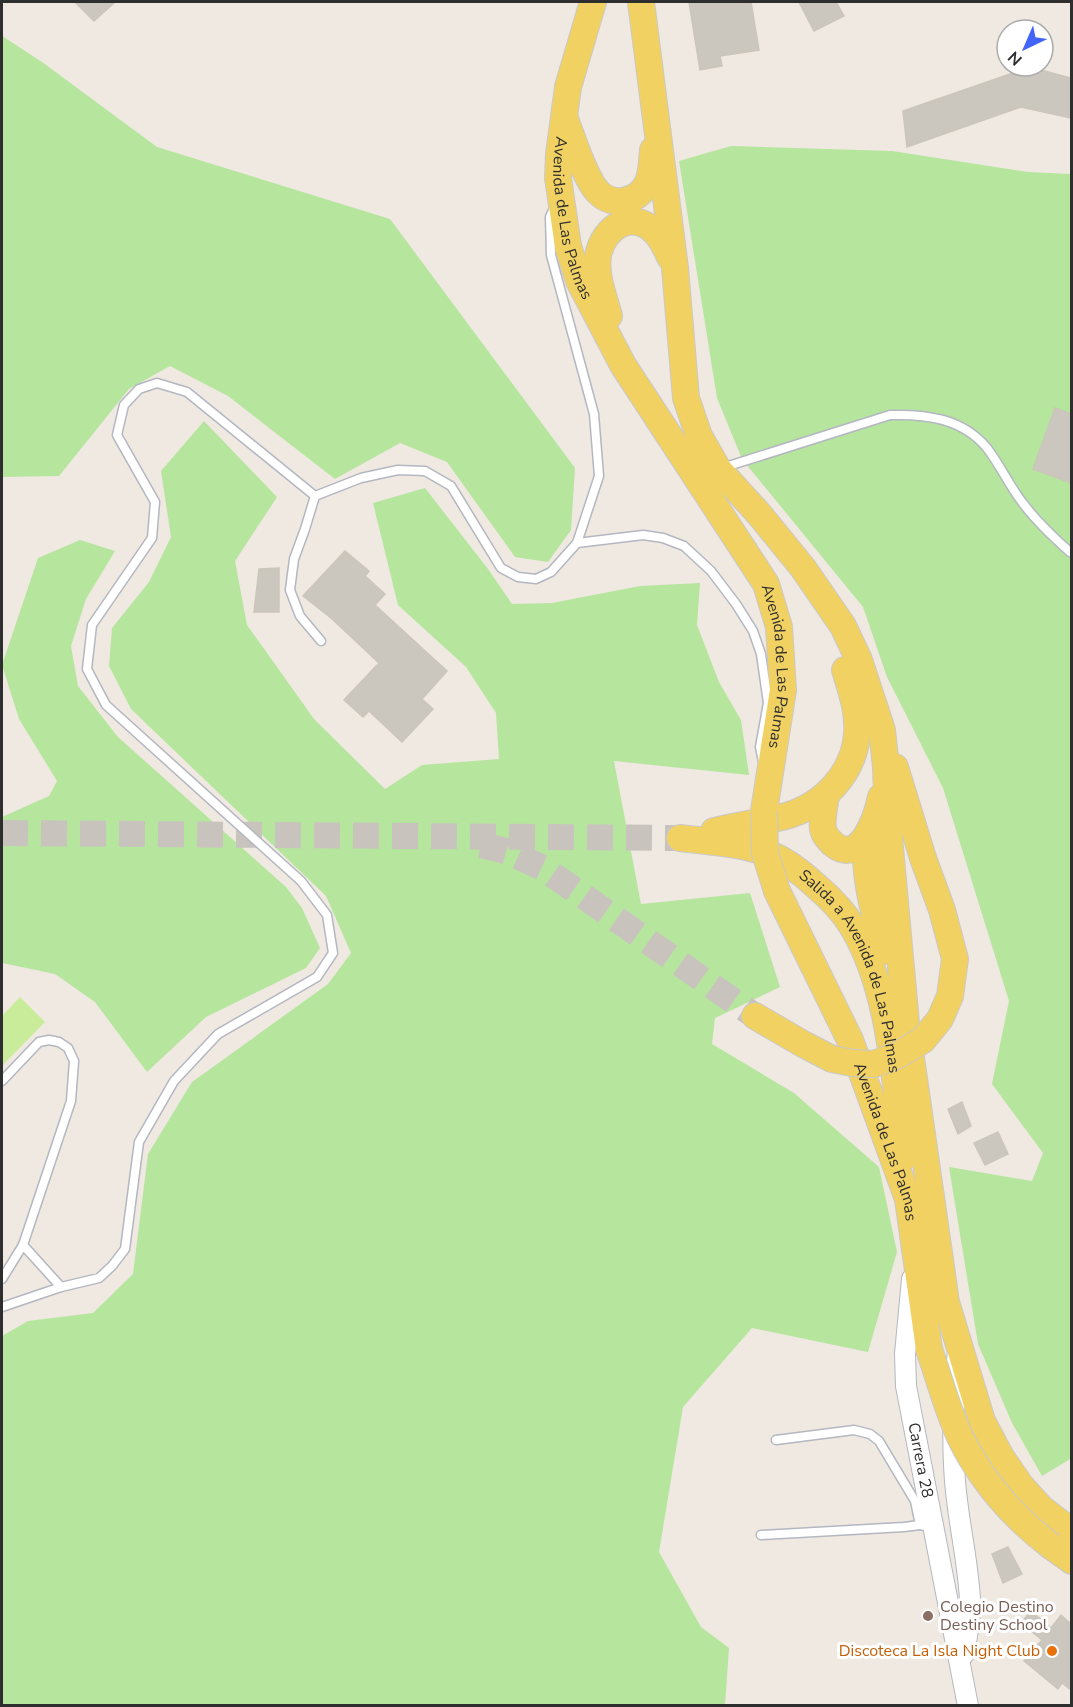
<svg xmlns="http://www.w3.org/2000/svg" width="1073" height="1707" viewBox="0 0 1073 1707" font-family="'Nunito Sans',sans-serif">
<rect width="100%" height="100%" fill="#efe9e1"/>
<g fill="#b6e59e">
<path d="M2 36 42 62 157 147 390 219 575 468 571 530 548 562 515 557 447 462 400 443 335 479 228 396 170 366 129 389 59 476 2 477Z"/>
<path d="M731 146 892 151 1028 172 1071 174 1072 1458 1042 1476 1012 1423 978 1344 949 1167 1032 1181 1043 1153 992 1084 1009 1001 943 788 887 677 863 607 742 459 717 398 679 161Z"/>
<path d="M204 421 277 497 235 561 247 625 314 719 385 789 422 765 499 759 496 713 466 667 398 605 373 503 425 488 488 569 512 604 552 603 640 586 700 583 697 625 719 682 741 720 749 775 614 761 641 904 750 893 780 987 715 1018 712 1044 794 1093 879 1167 897 1252 868 1352 752 1328 683 1407 659 1552 701 1627 729 1648 725 1705H2V1336L28 1321 93 1313 133 1274 148 1154 192 1082 328 984 351 953 326 896 131 709 109 666 112 628 149 582 171 537 161 471Z"/>
<path d="M80 540 115 551 86 599 71 646 78 686 118 737 286 887 302 908 320 948 306 968 206 1017 147 1072 95 1002 55 974 2 963V817L49 796 57 781 19 719 2 665 38 558Z"/>
</g>
<path fill="#c9ec9a" d="M20 997 45 1022 2 1066V1016Z"/>
<g fill="#cbc7bf" stroke="#cbc5ba" stroke-width="1.5">
<path d="M75 2H115L94 21Z"/>
<path d="M689 2H751L759 50 720 56 722 66 700 70Z"/>
<path d="M799 2H836L844 16 814 31Z"/>
<path d="M1017 66H1026L1071 78V118L1021 107 907 147 903 111 1016 72Z"/>
<path d="M1055 408 1071 414V483L1033 469Z"/>
<path d="M345 551 369 571 365 576 385 594 375 605 447 671 422 699 433 709 402 742 369 711 363 717 344 700 379 663 331 618 303 596Z"/>
<path d="M279 568V612H254L259 569Z"/>
<path d="M962 1102 971 1126 958 1134 948 1109Z"/>
<path d="M998 1132 1008 1154 985 1165 974 1143Z"/>
<path d="M1008 1547 1022 1574 1003 1583 992 1554Z"/>
<path d="M1031 1611 1051 1628 1061 1615 1071 1624V1690L1062 1683 1058 1689 1024 1661 1042 1640 1021 1623Z"/>
</g>
<g fill="none" stroke-linecap="round" stroke-linejoin="round">
<g stroke="#c8c4bd" stroke-width="26" stroke-dasharray="26 13" stroke-linecap="butt">
<path d="M2 833 680 838"/>
<path d="M481 845 506 851 543 868 755 1016"/>
</g>
<defs>
<g id="service">
<path d="M722 468 890 415C926 414 962 418 987 448 1000 465 1009 485 1022 502 1036 521 1053 537 1070 552"/>
<path d="M315 496 305 529 294 559 290 590 300 616 321 641"/>
<path d="M577 543 643 535 663 538 684 546 711 571 736 604 753 631 761 654 768 703 760 747 763 762"/>
<path d="M2 1081 39 1042 49 1040 59 1042 68 1048 74 1061 71 1101 23 1245"/>
<path d="M2 1279 23 1245 61 1287"/>
<path d="M2 1307 61 1287 99 1278 112 1266 125 1249 139 1142 174 1081 218 1034 317 977 333 953 327 915 301 881 106 705 87 669 92 625 152 538 155 502 117 435 124 405 139 389 157 383 187 392 315 496 361 478 398 470 425 471 451 486 501 568 518 577 536 579 551 572 577 543 599 476 594 414 551 255 550 217 555 206"/>
<path d="M776 1440 854 1430 870 1434 879 1441 915 1501 920 1525 934 1528"/>
<path d="M761 1535 904 1527 920 1525"/>
</g>
<g id="tertiary">
<path id="s1" d="M912 1279 905 1354 906 1386 968 1706"/>
<path d="M958 1352C953 1391 952 1442 955 1481 958 1521 968 1560 970 1600 971 1618 967 1636 964 1654"/>
</g>
<g id="primary">
<path id="s2" d="M593 2 568 87 559 154 558 178 568 246 579 281 623 365 766 584 779 627 783 690 764 811"/>
<path d="M641 2 675 268 686 398 699 436 718 469 759 514 803 568 843 626 859 660 882 730 886 767 888 826 906 1023 946 1302 982 1421 1001 1457 1021 1486 1041 1508 1072 1532"/>
<path d="M565 119C572 137 585 179 598 192 613 208 639 202 648 182 652 172 652 160 653 150"/>
<path d="M609 316C604 297 595 276 598 256 603 227 633 208 656 233 662 239 666 249 670 257"/>
<path d="M895 767 923 858"/>
<path d="M826 795C825 805 821 819 823 829 824 835 829 840 833 844 861 867 877 816 881 797"/>
<path d="M714 831C738 825 763 822 786 816 824 805 854 773 857 734 859 712 851 690 845 670"/>
<path id="s3" d="M680 838C711 842 745 843 774 856 790 863 803 874 815 885 828 896 843 911 852 926 891 990 895 1083 904 1157"/>
<path d="M866 838C864 880 874 911 884 951"/>
<path id="s4" d="M777 891 850 1040 908 1199 929 1349"/>
<path d="M755 1016 803 1044 832 1059"/>
<path d="M1051 1546 1072 1561"/>
</g>
</defs>
<use href="#service" stroke="#b4b7c1" stroke-width="11"/>
<use href="#tertiary" stroke="#b4b7c1" stroke-width="22"/>
<use href="#primary" stroke="#c9c9c9" stroke-width="28"/>
<use href="#service" stroke="#fff" stroke-width="8"/>
<use href="#tertiary" stroke="#fff" stroke-width="20"/>
<use href="#primary" stroke="#f2d163" stroke-width="26"/>
<defs>
<g id="primary-bridge">
<path d="M764 811 765 853 777 891"/>
<path d="M832 1059 852 1063 874 1064 898 1055 923 1040 940 1019 950 996 955 959 942 910 923 858"/>
<path d="M929 1349C939 1378 947 1409 960 1437 981 1480 1013 1517 1051 1546"/>
</g>
</defs>
<use href="#primary-bridge" stroke="#c9c9c9" stroke-width="28" stroke-linecap="butt"/>
<use href="#primary-bridge" stroke="#f2d163" stroke-width="26"/>
</g>
<circle fill="#8d6e63" stroke="#fff" stroke-width="2" cx="928" cy="1616" r="6"/>
<circle fill="#e8710a" stroke="#fff" stroke-width="2" cx="1052" cy="1651" r="6"/>
<g text-anchor="middle" dominant-baseline="central" stroke-width="6" stroke-linejoin="round" paint-order="stroke">
<g font-size="16" fill="#2e2e2e" stroke="#fff">
<text stroke="none"><textPath href="#s2" startOffset="222">Avenida de Las Palmas</textPath></text>
<text stroke="none"><textPath href="#s2" startOffset="726">Avenida de Las Palmas</textPath></text>
<text stroke="none"><textPath href="#s3" startOffset="242">Salida a Avenida de Las Palmas</textPath></text>
<text stroke="none"><textPath href="#s4" startOffset="274">Avenida de Las Palmas</textPath></text>
<text stroke="none"><textPath href="#s1" startOffset="183">Carrera 28</textPath></text>
</g>
<g font-size="16" fill="#785e54" stroke="#fff" text-anchor="start">
<text x="940" y="1607">Colegio Destino<tspan x="940" dy="18">Destiny School</tspan></text>
</g>
<g font-size="16" fill="#c56008" stroke="#fff" text-anchor="end">
<text x="1040" y="1651">Discoteca La Isla Night Club</text>
</g>
</g>
<rect width="1073" height="1707" fill="none" stroke="#2e2e2e" stroke-width="6"/>
<g transform="translate(1025 48) rotate(224)"><circle r="28" fill="#ffffff" stroke="#ababab" stroke-width="1.5"/>
<path d="M0-4.5L10 22L0 15L-10 22Z" fill="#4264fb"/>
<text y="-9" font-size="16" font-weight="bold" text-anchor="middle" fill="#2e2e2e">N</text>
</g>
</svg>
